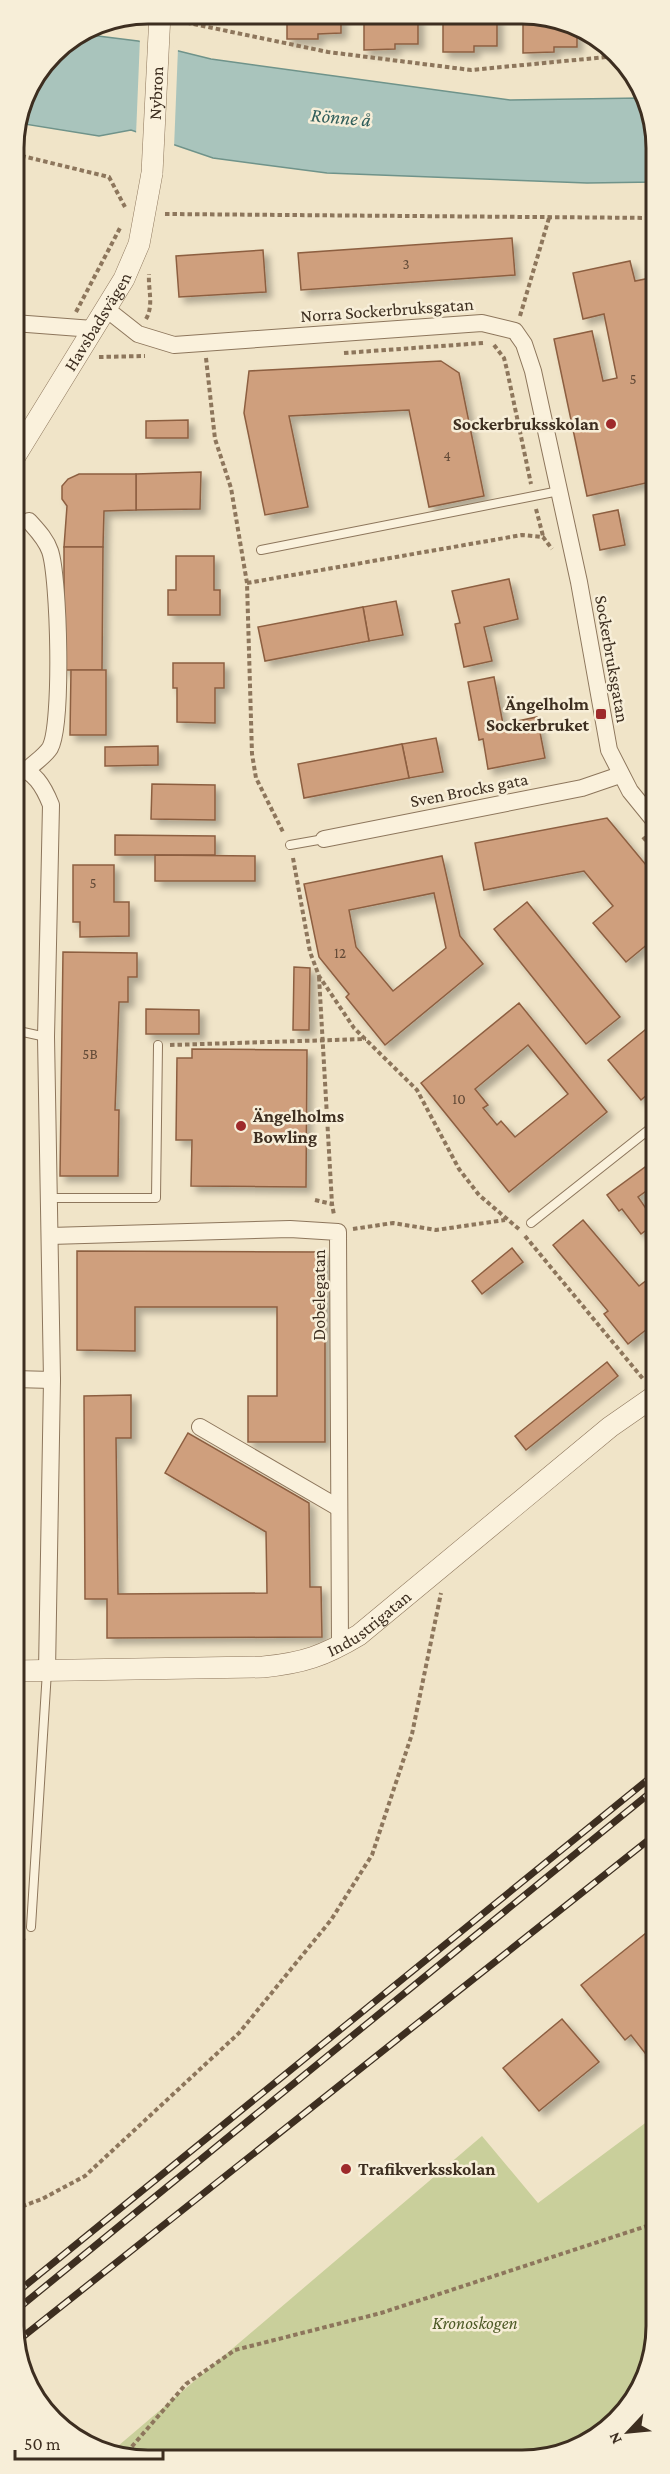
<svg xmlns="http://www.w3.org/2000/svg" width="670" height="2474" viewBox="0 0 670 2474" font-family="'Crimson Pro',serif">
<defs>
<filter id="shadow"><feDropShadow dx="5.5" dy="5.5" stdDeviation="3" flood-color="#0004"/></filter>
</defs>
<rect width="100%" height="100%" fill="#f0e4c8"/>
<path fill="#c9cf9b" d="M656 2115V2334L623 2415 582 2446 540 2459 122 2458 111 2452 482 2136 538 2203Z"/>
<path fill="#a9c4bc" stroke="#6f938a" stroke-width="1.5" d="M82 34 138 41 211 59 510 100 641 98 655 130V182L587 183 327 173 213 158 131 130 99 136 18 123 24 96 53 53Z"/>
<path fill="#f0e4c8" d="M140 38 178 48 174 148 136 135Z"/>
<g fill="#cf9f7d" stroke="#8d5f41" stroke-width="1.5" fill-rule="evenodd" filter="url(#shadow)">
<path d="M287 14 341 15V33L318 34V39H287Z"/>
<path d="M364 15H418V44H395V49L364 50Z"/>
<path d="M443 15 497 16V46H474V52H443Z"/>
<path d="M523 16H548L577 33V47H554V52L523 53Z"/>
<path d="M512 238 515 275 301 290 298 253Z"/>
<path d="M263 250 266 292 179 297 176 256Z"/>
<path d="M630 261 635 281 655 277V481L587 496 554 339 592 331 603 381 617 378 604 314 583 319 573 273Z"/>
<path d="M441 361 459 373 484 496 429 507 409 410 289 416 308 507 265 515 244 413 249 371Z"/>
<path d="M188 420V438H146V421Z"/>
<path d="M201 472 200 509 136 510V474Z"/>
<path d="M79 474H136V510L104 511 103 547H64L67 506 62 499V486L68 479Z"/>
<path d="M618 510 625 545 600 550 593 515Z"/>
<path d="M64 547H103L102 670H64Z"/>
<path d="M176 556H214V590H220V615H168V590H176Z"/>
<path d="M509 579 518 619 484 627 492 661 464 667 455 624 460 623 452 591Z"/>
<path d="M396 601 403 635 369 641 363 607Z"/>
<path d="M363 607 369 641 265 661 258 627Z"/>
<path d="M173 663H224V688H215V723L177 722V688H173Z"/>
<path d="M71 670H106V735H70Z"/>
<path d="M494 677 503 724 537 717 545 758 488 769 483 739 479 740 468 682Z"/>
<path d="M436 738 443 772 409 778 402 744Z"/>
<path d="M402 744 409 778 304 798 298 764Z"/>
<path d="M158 746V765L105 766V747Z"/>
<path d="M152 784 215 785V820L151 819Z"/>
<path d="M607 818 656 877V951L649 943 626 962 593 923 613 906 584 871 484 890 475 843Z"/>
<path d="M115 835 215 836V855H115Z"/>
<path d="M155 855 255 856V881H155Z"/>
<path d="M442 856 460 936 483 964 385 1045 346 997 349 994 319 957 304 884ZM434 893 446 948 393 991 356 947 349 910Z"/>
<path d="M73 865H114V902H129V936L80 937V922H73Z"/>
<path d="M527 902 620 1017 586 1044 494 929Z"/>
<path d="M63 952 137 953V977H128V1002H119L115 1110H119L118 1176H60Z"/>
<path d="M294 967 310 968 309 1030H293Z"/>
<path d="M519 1003 607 1112 509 1192 421 1083ZM528 1045 568 1094 515 1137 501 1121 497 1125 483 1108 488 1105 475 1089Z"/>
<path d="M146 1009 199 1010V1034H146Z"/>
<path d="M656 1021V1087L641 1100 608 1060Z"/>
<path d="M192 1049 307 1050 306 1187 191 1186 192 1140H176L177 1058H192Z"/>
<path d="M656 1159V1184L638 1197 656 1223 641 1234 622 1209 619 1211 607 1195Z"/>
<path d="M583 1220 639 1286 656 1273V1322L628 1344 604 1314 608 1311 553 1245Z"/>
<path d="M512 1248 523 1262 482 1294 472 1281Z"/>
<path d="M77 1251 325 1252V1442H248V1396H277V1307H135V1351L77 1350Z"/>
<path d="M607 1362 618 1376 526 1450 515 1436Z"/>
<path d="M131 1395V1438H116L118 1594 267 1593 266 1532 165 1473 188 1433 309 1503 310 1587H321L322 1637 107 1638V1599H85L84 1396Z"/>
<path d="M656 1925V2067L631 2035 625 2040 581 1985Z"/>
<path d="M562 2019 599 2062 539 2111 503 2068Z"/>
</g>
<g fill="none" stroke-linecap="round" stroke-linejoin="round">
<defs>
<g id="service">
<path d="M261 550 559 491"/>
<path d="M290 845 324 839"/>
<path d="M14 1030 46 1037"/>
<path d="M49 1198H156L158 1045"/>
<path d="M531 1223 656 1124"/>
<path d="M31 1927 47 1671"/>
</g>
<g id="minor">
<path d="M105 308 138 334 174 345 482 323 515 331 524 344 533 371 579 582 609 750 630 791 656 823"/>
<path d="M14 323 93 329"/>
<path d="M14 765C35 772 43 785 51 805L46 1037 52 1380 47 1671"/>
<path d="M27 770C34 763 45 756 50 748 63 725 59 577 50 551 46 539 37 530 29 521"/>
<path d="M324 839 582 788 620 775"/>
<path d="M50 1236 290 1229 338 1232 340 1647"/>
<path d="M14 1379 52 1380"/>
<path d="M200 1427 339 1508"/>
</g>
<g id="tertiary">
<path id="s1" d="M14 458 124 279 139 244 152 173"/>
<path id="s2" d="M14 1671 263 1667C303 1663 324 1656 359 1635L610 1427 656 1395"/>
</g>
</defs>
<use href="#service" stroke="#8d765c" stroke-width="10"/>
<use href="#minor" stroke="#8d765c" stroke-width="18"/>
<use href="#tertiary" stroke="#8d765c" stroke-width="22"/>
<g stroke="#8d765c" stroke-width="4" stroke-dasharray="4.5 3" stroke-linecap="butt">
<path d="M188 14 199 23"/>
<path d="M179 21 328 52 471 70 617 56"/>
<path d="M14 154 109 177 125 207"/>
<path d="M165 214 655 218"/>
<path d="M76 312 120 228"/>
<path d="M520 316 549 218"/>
<path d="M146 319C154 305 148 290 149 274"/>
<path d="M494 345 504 358 507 370 531 484"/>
<path d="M344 353 483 343"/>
<path d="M99 357 145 356"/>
<path d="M206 358 215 439 231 488 247 583 252 754 256 778 284 834"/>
<path d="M536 509 543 536"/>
<path d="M247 583 522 535 543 537 552 549"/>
<path d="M655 612 653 616 656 620"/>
<path d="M643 837 656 852"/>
<path d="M293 858 310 952 319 976 354 1028 417 1090 459 1169 479 1195 520 1230"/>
<path d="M319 977 332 1204"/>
<path d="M170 1045 366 1039"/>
<path d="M315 1200 332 1204 334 1215"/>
<path d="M353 1229 393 1223 436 1230 505 1220"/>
<path d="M525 1236 644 1380"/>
<path d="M15 1954 24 1938"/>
<path d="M15 2209 42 2199 85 2176 239 2033 331 1920 372 1855 412 1734 441 1593"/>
<path d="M122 2458 186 2384 235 2350 381 2313 656 2223"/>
</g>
<use href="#service" stroke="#faf1dc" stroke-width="8"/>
<use href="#minor" stroke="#faf1dc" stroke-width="16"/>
<use href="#tertiary" stroke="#faf1dc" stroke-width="21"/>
<defs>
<g id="rail">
<path d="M15 2294 656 1773"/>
<path d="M15 2311 656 1788"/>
<path d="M15 2343 656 1834"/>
</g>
</defs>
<use href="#rail" stroke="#3d2e20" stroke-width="7"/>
<use href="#rail" stroke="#f7eed8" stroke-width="4.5" stroke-dasharray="14" stroke-linecap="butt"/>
<defs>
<g id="tertiary-bridge">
<path id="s3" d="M152 173 160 14"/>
</g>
</defs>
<use href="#tertiary-bridge" stroke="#8d765c" stroke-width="22" stroke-linecap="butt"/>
<use href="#tertiary-bridge" stroke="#faf1dc" stroke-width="21"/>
</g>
<g fill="#9e2a2b" stroke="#f7eed8" stroke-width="2">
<circle cx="611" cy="424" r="6"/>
<rect x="595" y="708" width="12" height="12" rx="3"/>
<circle cx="241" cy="1126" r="6"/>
<circle cx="346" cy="2169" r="6"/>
</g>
<g text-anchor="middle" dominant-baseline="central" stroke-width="5" stroke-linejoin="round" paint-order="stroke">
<g font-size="15" fill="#624a37">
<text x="406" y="264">3</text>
<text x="633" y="379">5</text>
<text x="447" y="456">4</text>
<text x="93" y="883">5</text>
<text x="340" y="953">12</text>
<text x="90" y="1054">5B</text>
<text x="459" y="1099">10</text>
</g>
<g font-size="18" fill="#3d2e20" stroke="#f7eed8">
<text stroke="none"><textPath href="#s3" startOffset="80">Nybron</textPath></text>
<text transform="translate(387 310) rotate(-4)">Norra Sockerbruksgatan</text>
<text stroke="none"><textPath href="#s1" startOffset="160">Havsbadsvägen</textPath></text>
<text transform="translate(612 659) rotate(80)">Sockerbruksgatan</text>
<text transform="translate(469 790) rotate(-11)">Sven Brocks gata</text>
<text transform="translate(319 1295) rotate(-90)">Dobelegatan</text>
<text stroke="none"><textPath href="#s2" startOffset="366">Industrigatan</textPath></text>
</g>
<g font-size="18" font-weight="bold" fill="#3d2e20" stroke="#f7eed8" text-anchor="end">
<text x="599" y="424">Sockerbruksskolan</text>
<text x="589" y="704">Ängelholm<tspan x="589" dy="21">Sockerbruket</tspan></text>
<text x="253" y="1116" text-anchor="start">Ängelholms<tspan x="253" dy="21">Bowling</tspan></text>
<text x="358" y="2169" text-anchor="start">Trafikverksskolan</text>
</g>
<g font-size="18" font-style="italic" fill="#4d5a26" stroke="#f7eed8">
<text x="475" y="2323">Kronoskogen</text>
</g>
<g font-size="20" font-style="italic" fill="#2f5d5a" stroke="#f7eed8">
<text transform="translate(341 117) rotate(5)">Rönne å</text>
</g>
</g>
<path d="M0 0H670V2474H0ZM148 24H522A124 124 0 0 1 646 148V2326A124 124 0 0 1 522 2450H148A124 124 0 0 1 24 2326V148A124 124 0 0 1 148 24Z" fill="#f7eed8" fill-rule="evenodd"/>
<path fill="none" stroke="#3d2e20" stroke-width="3" d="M148 24H522A124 124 0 0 1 646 148V2326A124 124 0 0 1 522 2450H148A124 124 0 0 1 24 2326V148A124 124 0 0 1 148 24Z"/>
<g transform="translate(628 2432) rotate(244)" stroke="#f7eed8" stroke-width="4.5" paint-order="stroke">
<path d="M0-4.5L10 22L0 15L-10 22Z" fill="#3d2e20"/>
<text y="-9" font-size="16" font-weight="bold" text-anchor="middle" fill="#3d2e20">N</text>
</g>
<path d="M15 2450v9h148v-9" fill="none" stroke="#3d2e20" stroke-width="3"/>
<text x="24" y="2450" font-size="18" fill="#3d2e20" stroke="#f7eed8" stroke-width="4.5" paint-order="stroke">50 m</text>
</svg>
